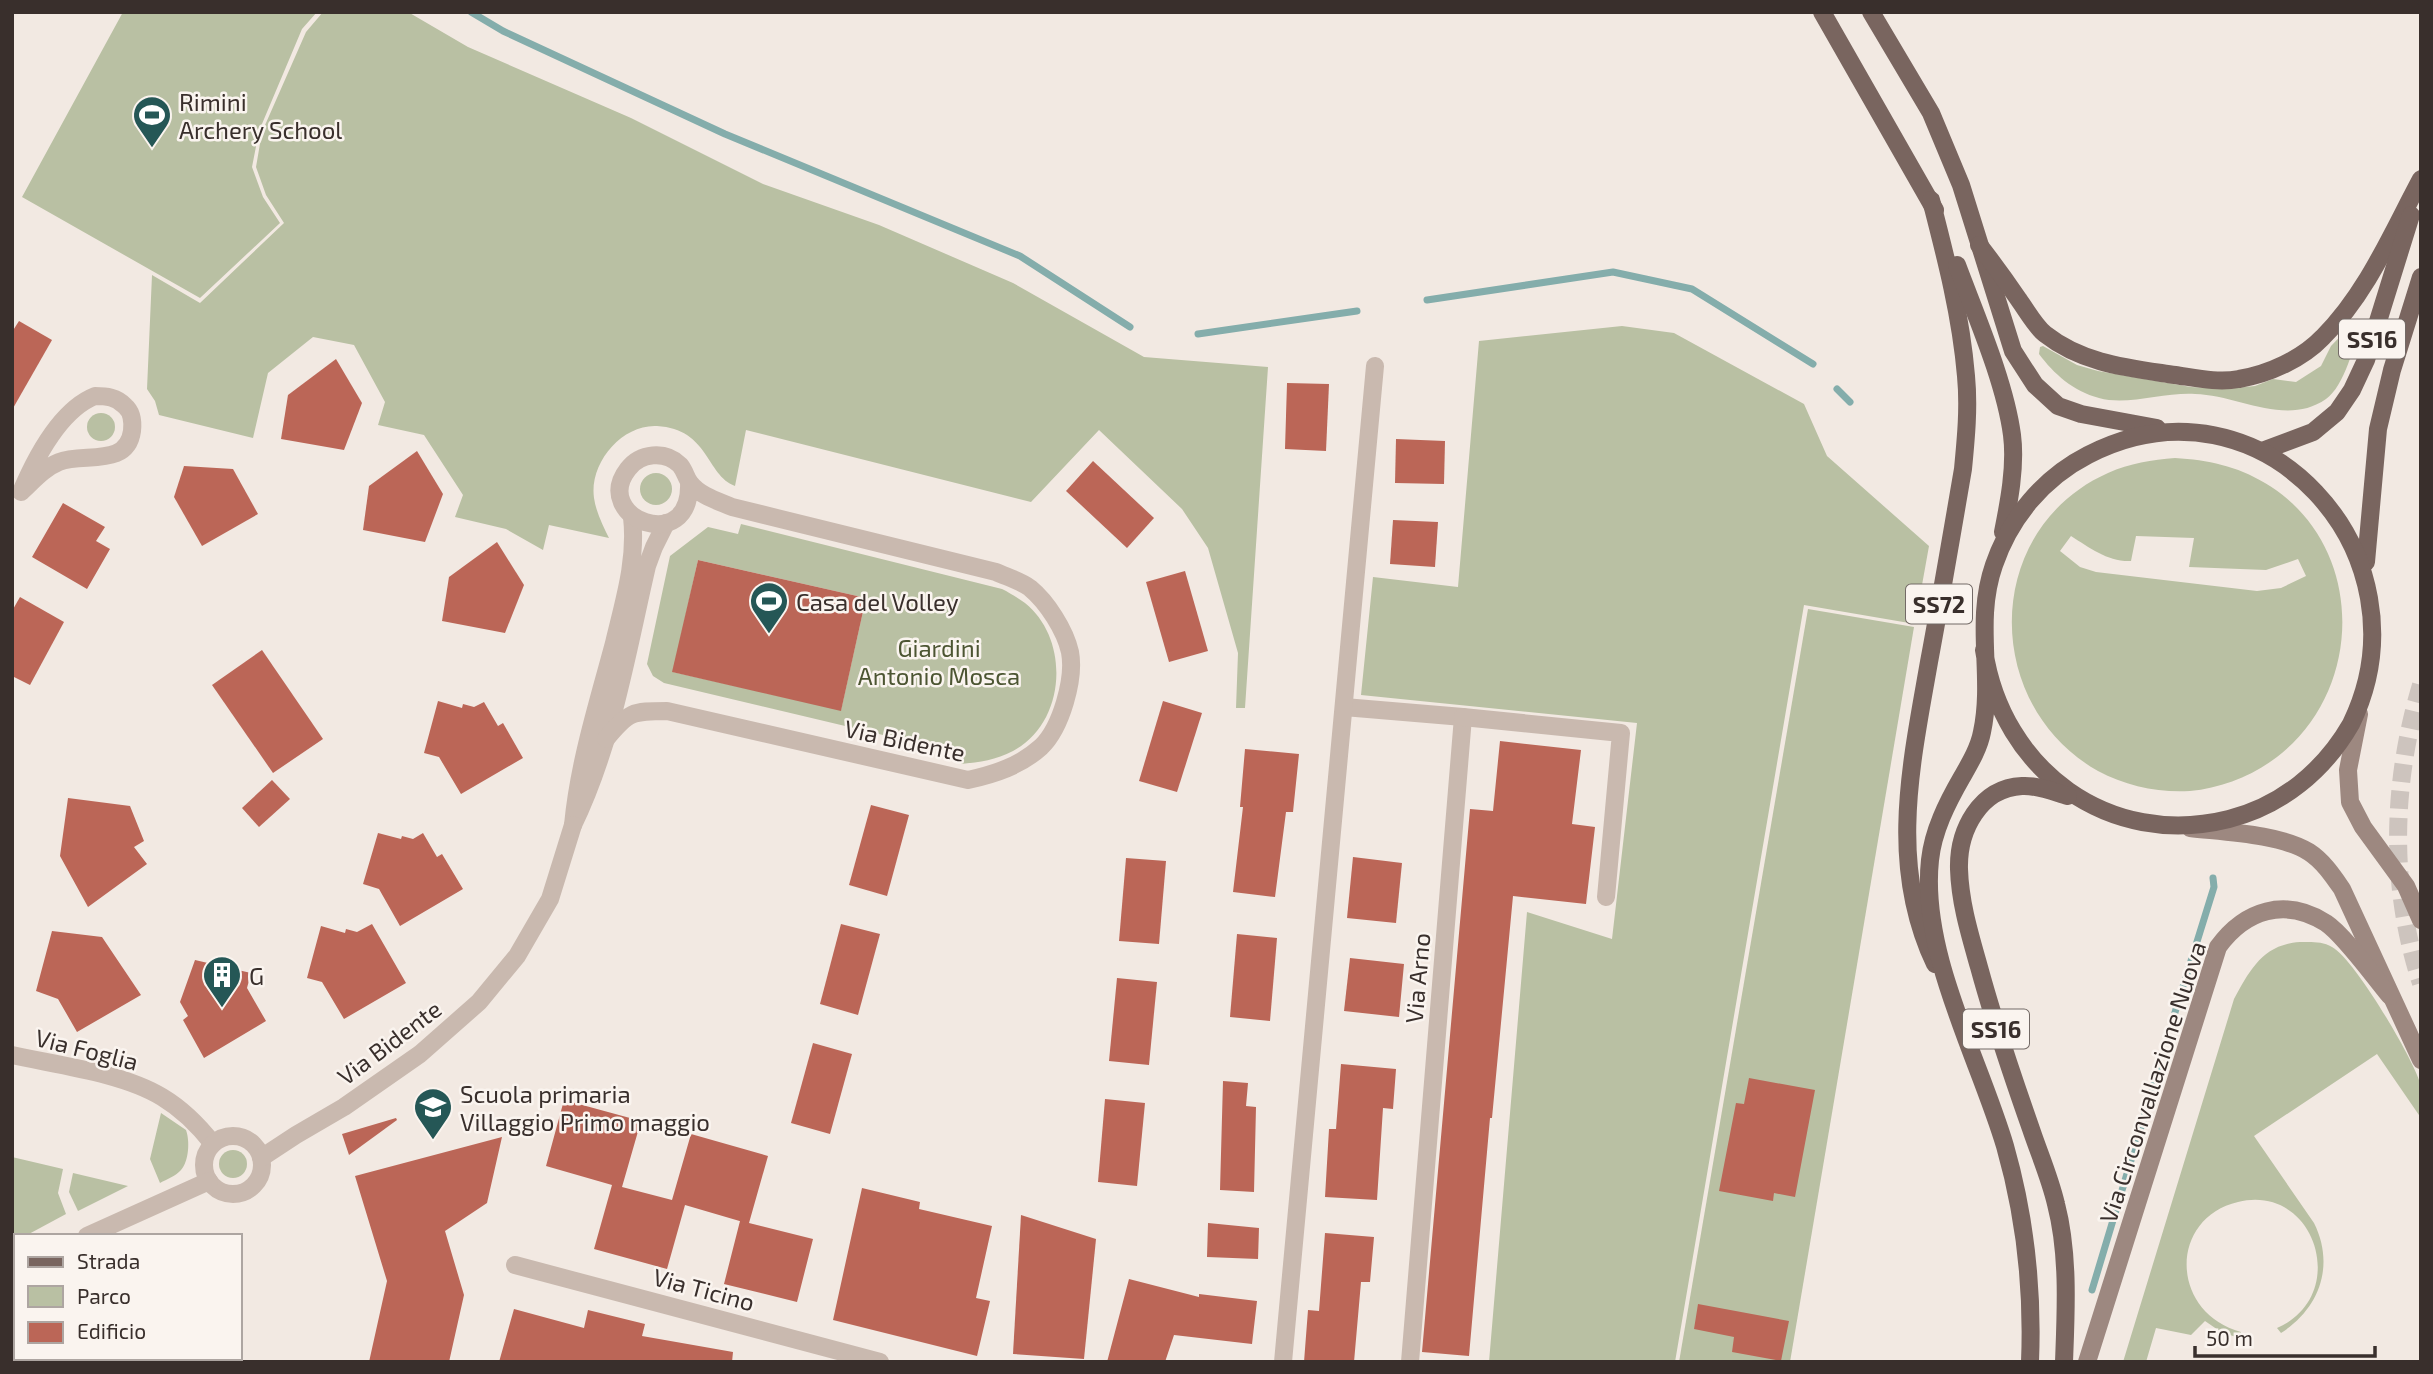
<svg xmlns="http://www.w3.org/2000/svg" width="2433" height="1374" viewBox="0 0 2433 1374" font-family="'Exo 2',sans-serif">
<rect width="100%" height="100%" fill="#f2e9e2"/>
<g fill="#b9c0a3" fill-rule="evenodd">
<path d="M123 12H317L302 29 259 131 252 167 263 197 280 223 200 298 22 197Z"/>
<path d="M323 12H408L468 47 631 118 763 184 879 225 1013 283 1144 357 1268 367 1245 708H1236L1238 653 1208 548 1182 509 1099 430 1031 502 746 430 735 486C706 475 709 429 657 426 622 424 589 463 594 498 596 512 603 526 609 538L549 525 543 550 506 529 455 517 463 495 424 435 378 425 385 402 354 345 313 337 268 373 253 438 159 415 155 401 147 389 152 275 200 303 284 223 266 195 256 167 262 132 306 32Z"/>
<path d="M2356 320 2362 322C2354 344 2345 386 2326 399 2286 427 2238 395 2195 394 2165 392 2127 406 2099 398 2073 391 2054 374 2039 354L2040 347 2043 346 2077 365 2098 371 2191 387 2225 389 2255 386 2273 379 2296 382 2321 366 2331 346Z"/>
<path d="M1622 326 1674 333 1804 404 1827 456 1929 546 1915 624 1804 605 1675 1362H1489L1527 912 1612 939 1637 723 1361 695 1373 577 1458 587 1479 341Z"/>
<circle cx="101" cy="427" r="14"/>
<path d="M2175 458C2208 460 2237 466 2265 483 2365 542 2367 688 2277 757 2252 776 2222 788 2190 791 2159 793 2126 786 2098 771 1981 705 1982 529 2108 473 2130 463 2152 460 2175 458ZM2136 536 2194 538 2189 567 2266 570 2298 559 2306 576 2281 588 2257 591 2096 572 2080 567 2060 551 2071 536C2090 548 2108 562 2131 561Z"/>
<circle cx="656" cy="489" r="16"/>
<path d="M741 524 1002 589C1010 593 1018 598 1025 603 1071 640 1066 723 1013 751 996 760 980 762 961 764L963 754 664 683 653 676 647 664 670 556 708 527 738 534ZM698 560 866 598 841 710 673 672Z"/>
<path d="M1808 609 1914 627 1790 1362H1679Z"/>
<path d="M2300 942C2311 942 2322 941 2332 947 2354 958 2415 1061 2421 1086 2423 1096 2421 1108 2421 1118L2377 1054 2254 1136 2314 1223C2335 1265 2320 1308 2281 1333L2277 1328C2351 1296 2316 1183 2238 1202 2169 1218 2169 1312 2241 1332L2239 1338 2221 1332 2205 1321 2191 1335 2156 1328 2146 1362H2123L2234 999C2250 969 2264 944 2300 942Z"/>
<path d="M161 1113 186 1130C190 1141 189 1161 181 1170 176 1176 167 1179 160 1183L150 1159Z"/>
<circle cx="233" cy="1164" r="14"/>
<path d="M12 1157 63 1169 58 1193 66 1214 27 1235 12 1233Z"/>
<path d="M73 1173 128 1186 78 1211 69 1192Z"/>
</g>
<g fill="none" stroke-linecap="round" stroke-linejoin="round">
<g stroke="#84adab" stroke-width="7">
<path d="M471 12 503 31 725 134 1020 256 1130 327"/>
<path d="M1427 300 1613 272 1692 289 1813 364"/>
<path d="M1198 334 1357 311"/>
<path d="M1837 389 1850 402"/>
<path d="M2172 1022 2214 887 2213 878"/>
<path d="M2092 1290 2160 1064"/>
</g>
</g>
<g fill="#bb6657">
<path d="M19 321 52 340 12 410V332Z"/>
<path d="M336 359 362 403 344 450 281 439 288 395Z"/>
<path d="M1287 383 1329 384 1326 451 1285 449Z"/>
<path d="M1396 439 1445 441 1444 484 1395 483Z"/>
<path d="M417 451 443 494 425 542 363 530 369 486Z"/>
<path d="M1093 461 1154 518 1127 548 1066 491Z"/>
<path d="M184 466 233 469 258 514 202 546 174 497Z"/>
<path d="M63 503 105 527 96 541 110 549 87 589 32 557Z"/>
<path d="M1393 520 1438 522 1435 567 1390 564Z"/>
<path d="M497 542 524 585 505 633 442 621 449 577Z"/>
<path d="M698 560 866 598 841 711 672 672Z"/>
<path d="M1185 571 1208 651 1169 662 1146 582Z"/>
<path d="M20 597 64 622 30 685 12 676V611Z"/>
<path d="M262 650 323 739 273 773 212 685Z"/>
<path d="M438 701 462 708 463 704 474 707 484 702 498 726 503 723 523 758 461 794 439 757 424 753Z"/>
<path d="M1163 701 1202 713 1177 792 1139 781Z"/>
<path d="M1500 741 1581 750 1572 824 1595 827 1586 904 1513 896 1492 1118H1490L1469 1356 1422 1352 1470 809 1493 811Z"/>
<path d="M1245 749 1299 754 1293 812H1286L1275 897 1233 892 1243 807H1240Z"/>
<path d="M272 780 290 799 259 827 242 808Z"/>
<path d="M68 798 130 806 144 841 134 847 147 864 88 907 60 856Z"/>
<path d="M871 805 909 815 887 896 849 885Z"/>
<path d="M378 833 401 839 402 836 413 839 423 833 437 857 442 854 463 889 400 926 379 889 363 884Z"/>
<path d="M1353 857 1402 863 1396 923 1347 918Z"/>
<path d="M1126 858 1166 861 1159 944 1119 941Z"/>
<path d="M372 924 406 983 344 1019 322 982 307 978 321 926 345 933 346 929 357 932Z"/>
<path d="M841 924 880 934 858 1015 820 1004Z"/>
<path d="M52 931 102 937 141 995 77 1032 58 999 36 991Z"/>
<path d="M1237 934 1277 938 1270 1021 1230 1017Z"/>
<path d="M1350 958 1404 964 1399 1017 1344 1011Z"/>
<path d="M195 960 251 973 247 988 266 1021 204 1058 183 1020 188 1016 180 1002Z"/>
<path d="M1117 978 1157 982 1149 1065 1109 1061Z"/>
<path d="M813 1043 852 1054 830 1134 791 1123Z"/>
<path d="M1341 1064 1396 1069 1393 1109 1383 1108 1377 1200 1325 1197 1329 1129H1336Z"/>
<path d="M1749 1078 1815 1090 1795 1197 1774 1193 1773 1201 1719 1191 1736 1103 1744 1104Z"/>
<path d="M1223 1081 1248 1083 1246 1106 1256 1107 1254 1192 1220 1190Z"/>
<path d="M1105 1099 1145 1103 1137 1186 1098 1182Z"/>
<path d="M564 1100 641 1121 622 1187 672 1200 691 1134 768 1156 749 1223 813 1239 797 1302 724 1284 740 1221 743 1222 685 1205 667 1269 594 1249 612 1185 546 1166Z"/>
<path d="M396 1118 397 1120 349 1155 342 1134Z"/>
<path d="M502 1137 487 1203 445 1231 464 1295 449 1362H369L387 1281 355 1176Z"/>
<path d="M862 1188 920 1202 919 1209 992 1226 976 1298 990 1301 977 1356 833 1320Z"/>
<path d="M1021 1215 1096 1239 1084 1359 1013 1354Z"/>
<path d="M1208 1223 1259 1228 1258 1259 1207 1257Z"/>
<path d="M1325 1233 1374 1237 1370 1282H1361L1354 1362H1304L1308 1310 1319 1311Z"/>
<path d="M1129 1279 1199 1297V1294L1257 1301 1252 1344 1174 1335 1165 1362H1107Z"/>
<path d="M1698 1304 1789 1321 1781 1361 1732 1352 1734 1337 1694 1329Z"/>
<path d="M514 1309 584 1328 588 1310 645 1324 642 1336 733 1352 732 1362H499Z"/>
</g>
<g fill="none" stroke-linecap="round" stroke-linejoin="round">
<path stroke="#cdc4be" stroke-width="18" stroke-dasharray="18 9" stroke-linecap="butt" d="M2421 685C2392 783 2389 885 2421 983"/>
<g stroke="#c9b9af" stroke-width="18">
<path d="M95 396C106 396 117 397 125 406 132 412 133 422 132 431 127 468 83 452 59 462 44 468 33 481 21 492 35 459 60 410 95 396Z"/>
<path d="M632 517C637 560 624 601 614 643 598 703 579 762 573 825 612 745 627 652 647 566L654 547 666 523"/>
<path d="M1344 707 1463 717 1410 1362"/>
<path d="M1463 717 1621 733 1606 897"/>
<path d="M606 739C628 712 632 711 667 711L968 780C995 774 1020 766 1041 747 1061 728 1075 679 1070 652 1065 630 1047 602 1030 588 1021 581 1007 577 996 572L732 507C718 501 700 496 690 483 686 478 685 471 680 465 665 450 640 453 628 469 590 518 692 557 689 483"/>
<path d="M12 1055C57 1065 123 1073 162 1097 182 1109 199 1126 213 1144"/>
<circle cx="233" cy="1165" r="29"/>
<path d="M261 1158 296 1135 344 1107 420 1054 479 1002 517 956 550 899 573 825"/>
<path d="M87 1236 209 1181"/>
<path d="M12 1260H16"/>
<path d="M515 1265 880 1362"/>
<path d="M12 1280 16 1277"/>
<path d="M1283 1362 1375 366"/>
</g>
<g stroke="#9d8880" stroke-width="18">
<path d="M2359 714 2348 770 2350 802 2363 827 2406 886 2421 920"/>
<path d="M2190 828C2224 832 2280 834 2309 852 2323 861 2333 876 2342 889L2421 1060"/>
<path d="M2087 1362 2218 947C2245 910 2285 897 2326 923 2344 935 2374 977 2390 996"/>
</g>
<g stroke="#79655f" stroke-width="18">
<path d="M1822 12 1935 210"/>
<path d="M1871 12 1931 113 1961 185 2013 351 2035 385 2058 406 2081 414 2157 428"/>
<path d="M1931 200C1946 258 1961 316 1966 376 1969 407 1966 438 1963 469 1952 533 1941 598 1929 662 1911 765 1888 865 1935 964"/>
<path d="M1979 245C1993 263 2006 281 2019 300 2027 311 2035 326 2045 334 2083 364 2129 368 2175 375 2196 378 2218 383 2239 379 2269 374 2302 359 2323 337 2367 293 2392 233 2421 179"/>
<path d="M1957 265C1976 316 2005 382 2012 435 2016 466 2009 502 2003 532"/>
<path d="M2265 450 2313 432 2337 412 2352 390 2366 360 2411 215"/>
<path d="M2366 562 2378 429 2392 370 2421 277"/>
<path d="M1984 650C2002 770 2109 849 2229 819 2281 806 2324 771 2351 724 2433 555 2262 365 2088 455 2043 478 2010 518 1994 565 1974 622 1994 676 1982 732 1979 748 1970 763 1962 777 1947 803 1933 831 1930 860 1920 953 1979 1058 2005 1146 2025 1216 2033 1289 2030 1362"/>
<path d="M2064 1362C2066 1310 2069 1254 2056 1204 2050 1178 2039 1153 2031 1129 2012 1075 1994 1022 1979 967 1970 935 1960 903 1959 869 1958 830 1980 788 2022 786 2037 785 2054 792 2068 796"/>
</g>
</g>
<defs>
<symbol id="stadium-pin" viewBox="-11 -11 22 30"><path d="M0 17L-7.5 6A9.5 9.5 0 1 1 7.5 6Z" fill="#255756" stroke="#faf4ef"/><path d="M0-5a6.5 5 0 1 0 0 10a6.5 5 0 1 0 0-10ZM-3.5-1.8h7v3.6h-7Z" fill="#fff"/></symbol>
<symbol id="building-pin" viewBox="-11 -11 22 30"><path d="M0 17L-7.5 6A9.5 9.5 0 1 1 7.5 6Z" fill="#255756" stroke="#faf4ef"/><path d="M-4-6H4V6H1V3H-1V6H-4ZM-2.5-4.3h1.7v1.8h-1.7ZM.8-4.3h1.7v1.8H.8ZM-2.5-1h1.7V.8h-1.7ZM.8-1h1.7V.8H.8Z" fill="#fff"/></symbol>
<symbol id="school-pin" viewBox="-11 -11 22 30"><path d="M0 17L-7.5 6A9.5 9.5 0 1 1 7.5 6Z" fill="#255756" stroke="#faf4ef"/><path d="M0-5L7-2L0 1L-7-2ZM-4 1L0 2.5L4 1V4Q0 6-4 4Z" fill="#fff"/></symbol>
</defs>
<g fill-rule="evenodd">
<use href="#stadium-pin" x="130" y="93" width="44" height="60"/>
<use href="#stadium-pin" x="747" y="579" width="44" height="60"/>
<use href="#building-pin" x="200" y="953" width="44" height="60"/>
<use href="#school-pin" x="411" y="1085" width="44" height="60"/>
</g>
<g text-anchor="middle" dominant-baseline="central" stroke-width="5" stroke-linejoin="round" paint-order="stroke">
<g fill="#faf4ef" stroke="#736a66" stroke-width="2">
<rect x="2339" y="319.5" width="66" height="39" rx="5"/>
<rect x="1906" y="584.5" width="66" height="39" rx="5"/>
<rect x="1963" y="1009.5" width="66" height="39" rx="5"/>
</g>
<g font-size="23" font-weight="bold" fill="#392f2c">
<text x="2372" y="339">SS16</text>
<text x="1939" y="604">SS72</text>
<text x="1996" y="1029">SS16</text>
</g>
<g font-size="24" fill="#392f2c" stroke="#faf4ef" text-anchor="start">
<text x="179" y="101">Rimini<tspan x="179" dy="28">Archery School</tspan></text>
<text x="796" y="601">Casa del Volley</text>
<text x="249" y="975">G</text>
<text x="460" y="1093">Scuola primaria<tspan x="460" dy="28">Villaggio Primo maggio</tspan></text>
</g>
<g font-size="24" fill="#4c5532" stroke="#faf4ef">
<text x="939" y="647">Giardini<tspan x="939" dy="28">Antonio Mosca</tspan></text>
</g>
<g font-size="24" fill="#392f2c" stroke="#faf4ef">
<text transform="translate(905 740) rotate(12)">Via Bidente</text>
<text transform="translate(1417 978) rotate(-85)">Via Arno</text>
<text transform="translate(389 1042) rotate(-37)">Via Bidente</text>
<text transform="translate(87 1049) rotate(14)">Via Foglia</text>
<text transform="translate(2152 1082) rotate(-72)">Via Circonvallazione Nuova</text>
<text transform="translate(704 1289) rotate(15)">Via Ticino</text>
</g>
</g>
<rect width="2433" height="1374" fill="none" stroke="#392f2c" stroke-width="28"/>
<rect x="14" y="1234" width="228" height="126" fill="#faf4ef" stroke="#ada5a1" stroke-width="2"/>
<rect x="28" y="1257" width="35" height="10" fill="#79655f" stroke="#ada5a1" stroke-width="2"/>
<text x="77" y="1269" font-size="21" fill="#392f2c">Strada</text>
<rect x="28" y="1286" width="35" height="21" fill="#b9c0a3" stroke="#ada5a1" stroke-width="2"/>
<text x="77" y="1304" font-size="21" fill="#392f2c">Parco</text>
<rect x="28" y="1322" width="35" height="21" fill="#bb6657" stroke="#ada5a1" stroke-width="2"/>
<text x="77" y="1339" font-size="21" fill="#392f2c">Edificio</text>
<path d="M2195 1346v10h180v-10" fill="none" stroke="#392f2c" stroke-width="3.5"/>
<text x="2206" y="1346" font-size="21" fill="#392f2c" stroke="#faf4ef" stroke-width="5" paint-order="stroke">50 m</text>
</svg>
